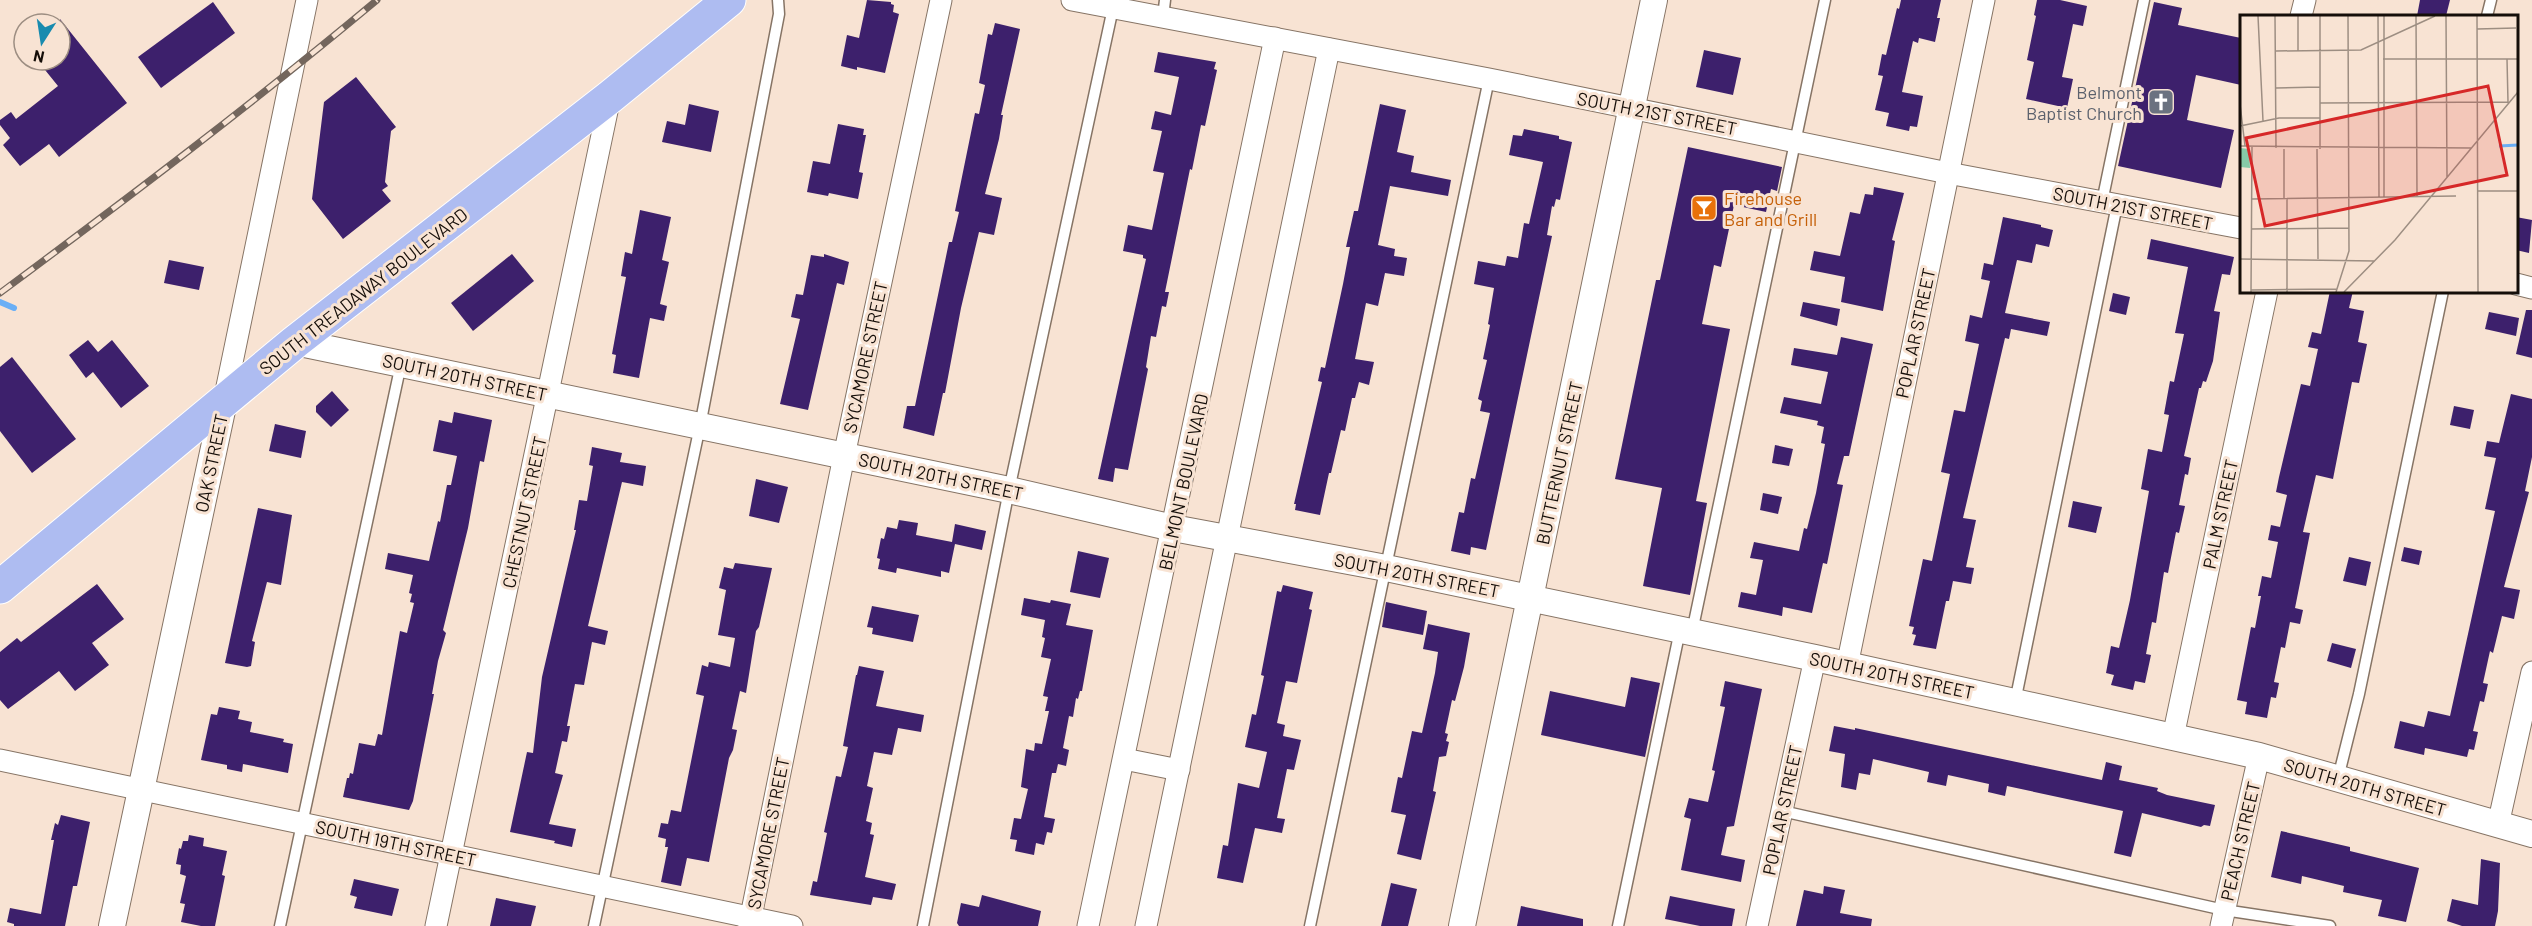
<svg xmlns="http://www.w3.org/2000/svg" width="2532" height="926" viewBox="0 0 2532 926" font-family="Barlow,sans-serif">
<rect width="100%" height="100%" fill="#f8e3d3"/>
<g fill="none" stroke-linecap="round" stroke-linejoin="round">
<path stroke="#6aaff6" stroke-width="6" d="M0 302 14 308"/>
</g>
<g fill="#3d206c">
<path d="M867 0 891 2V4L894 5 893 12 899 14 885 73 857 67V70L841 66 847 35 859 38Z"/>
<path d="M1901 0H1941L1937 18H1940L1935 42 1919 38 1918 43 1913 41 1902 92 1923 96 1917 127 1910 126 1909 131 1886 126 1889 113 1875 110 1883 76 1878 75 1882 54 1886 55 1897 8 1899 9Z"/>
<path d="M2037 0H2060L2087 6 2083 26 2073 24 2062 77 2073 79 2067 108 2026 99 2034 62 2027 60 2036 16 2034 15Z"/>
<path d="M2420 0H2450L2446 16H2417Z"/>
<path d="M213 2 235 33 161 88 138 57Z"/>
<path d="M2154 2 2182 8 2178 25 2241 38V85L2196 75 2187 120 2234 130 2221 188 2118 166Z"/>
<path d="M60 19 127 103 59 157 49 144 20 166 3 145 10 138 0 125V120L11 112 16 119 58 86 37 60H60Z"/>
<path d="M995 23 1020 29 1001 115H1003L999 139 985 194 1002 198 994 235 979 232 961 308 945 393H943L934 436 903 428 907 406H915L949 242H952L959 212 955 211 975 113 979 114 985 85 979 83 988 34 992 35Z"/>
<path d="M1704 50 1741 58 1733 95 1696 87Z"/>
<path d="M1158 52 1216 62 1214 69 1217 70 1205 126 1201 125 1192 170 1190 169 1165 292H1169L1166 307 1162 306 1156 337 1151 336 1146 367 1148 369 1128 470 1115 468 1113 482 1098 479 1146 259 1143 258V255L1123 251 1128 225 1152 230 1164 173 1153 171 1162 131 1151 129 1155 111 1171 115 1179 77 1154 72Z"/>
<path d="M356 77 396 127 391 131 385 182 388 186 382 190 391 201 343 239 312 199 324 102Z"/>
<path d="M689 104 719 111 711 152 662 142 667 121 685 125Z"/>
<path d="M1380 104 1406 110 1397 152 1414 156 1411 172 1451 180 1448 196 1390 186 1378 245 1395 249 1394 256 1407 258 1404 276 1385 273 1378 306 1366 303 1355 359 1374 362 1369 385 1359 382 1355 398H1352L1345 431 1341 430 1331 473H1329L1320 515 1295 510 1296 504H1294L1322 382 1318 381 1321 367 1325 368 1343 284 1350 247H1346L1354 211H1358Z"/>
<path d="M838 124 864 129 863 135H866L859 172 863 173 858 199 829 193 828 196 807 192 813 161 830 164Z"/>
<path d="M1524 129 1559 136V139L1572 142 1560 200 1556 199 1554 207 1552 206 1547 235 1552 236 1486 550 1471 547 1470 555 1451 551 1459 512 1464 513 1471 478 1475 479 1490 413 1480 411 1482 401 1478 399 1487 360 1483 359 1490 325 1488 324 1494 288 1474 284 1478 261 1505 266 1507 256 1518 258 1524 223 1529 224 1543 162 1509 155 1513 135 1522 136Z"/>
<path d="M1688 147 1782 167 1777 191 1771 189 1766 212 1734 205 1721 267 1714 265 1702 324 1730 329 1696 501 1707 503 1690 595 1643 586 1662 488 1615 479 1656 280H1660Z"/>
<path d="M1874 187 1904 193 1892 240 1895 241 1883 311 1841 302 1845 277 1810 270 1814 251 1840 256 1850 212 1860 214 1865 194 1873 195Z"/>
<path d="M640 210 671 217 662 260 669 262 660 304 667 306 664 321 650 318 639 378 613 373 616 355 612 354 626 277 621 276 625 252 632 254Z"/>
<path d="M2003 217 2041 225V227L2053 230 2049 247 2036 244 2032 263 2017 260 2005 313 2050 322 2047 336 2011 329 2009 339 2005 338 1963 518 1976 520 1966 567 1974 568 1971 584 1953 581 1949 601H1946L1936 649 1913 645 1916 635 1912 634 1914 627 1909 626 1923 559 1932 561 1950 474 1941 472 1954 410 1965 412 1979 344 1965 341 1970 315 1982 318 1990 281 1981 279 1984 263 1993 265Z"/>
<path d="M2516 217 2532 220 2529 253 2516 250Z"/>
<path d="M2151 239 2234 257 2230 275 2222 274 2214 311 2220 312 2213 361 2206 382 2203 381 2201 388H2199L2184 456 2191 458 2188 475 2185 474 2179 505 2185 506 2179 533 2176 532 2168 573 2164 572 2156 623 2152 622 2146 654 2151 655 2145 683 2135 681 2133 690 2111 685 2114 675 2106 673 2111 646 2119 648 2130 600 2149 491 2141 489 2148 449 2162 452 2169 415 2164 414 2170 381 2174 382 2184 334 2175 333 2188 267 2147 259Z"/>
<path d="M512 254 534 281 473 331 451 303Z"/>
<path d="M824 254 849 262 844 285 837 283 808 410 780 404 800 319 791 317 796 294 803 295 811 255 824 257Z"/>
<path d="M169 260 204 267 199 290 164 283Z"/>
<path d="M2330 291H2353L2349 308 2364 311 2358 342 2367 344 2359 383 2352 382 2333 479 2316 475 2303 532 2310 533 2295 608 2303 610 2300 624 2290 622 2285 648 2281 647 2274 682 2279 683 2276 698 2271 697 2267 718 2245 714 2247 702 2237 700 2251 627 2255 628 2261 596H2258L2262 576 2271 578 2278 542 2268 540 2271 525 2280 527 2287 495 2276 492 2279 477 2301 384 2310 386 2318 349 2308 347 2312 332 2321 334Z"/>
<path d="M2113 293 2130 297 2126 315 2109 311Z"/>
<path d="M1803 302 1840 309 1837 326 1800 316Z"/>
<path d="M2526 310H2532V358L2516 354Z"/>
<path d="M2489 312 2519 318 2516 336 2485 329Z"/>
<path d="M1841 337 1873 344 1849 456H1844L1837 484 1843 485 1827 564 1823 563 1812 613 1783 607 1782 616 1738 607 1741 592 1756 595 1763 560 1750 558 1754 542 1799 551 1804 528 1807 529 1816 493 1825 444 1821 443 1824 427 1817 425 1818 421 1780 413 1784 397 1821 404 1828 372 1791 365 1794 348 1837 355Z"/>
<path d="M88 340 98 352 112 340 149 386 121 408 93 372 86 378 69 355Z"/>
<path d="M12 357 76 439 32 473 0 431V367Z"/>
<path d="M332 391 349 410 331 427 316 412V406Z"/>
<path d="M2511 394 2532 399V457L2525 491 2529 492 2504 587 2520 590 2514 619 2502 616 2493 653 2490 651 2483 683 2488 684 2484 702 2480 701 2473 731 2478 732 2474 750 2469 749 2467 757 2425 748 2424 755 2394 748 2400 721 2424 727 2428 711 2450 716 2495 511 2485 509 2496 458 2484 456 2487 441 2499 443Z"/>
<path d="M2454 406 2474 410 2470 429 2450 425Z"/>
<path d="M454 412 492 420 484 462 480 461 468 528 443 630 446 633 438 661 432 694H434L413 801 409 810 343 797 347 778H349L350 773 353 774 359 743 375 746 378 734 382 735 400 631 407 633 414 603 410 602 412 594 409 593 413 575 385 569 388 553 429 561 438 521 440 522 447 485H451L457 456 433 451 439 420 452 423Z"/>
<path d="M275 424 306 431 301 458 269 451Z"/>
<path d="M1775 445 1793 449 1789 466 1772 463Z"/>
<path d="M592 447 622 453 620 462 646 466 643 486 622 482 588 626 608 631 605 645 592 642 584 685 575 684 567 726H570L567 742 562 741 555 773 563 775 549 824 576 829 572 847 554 843 555 841 510 832 527 752 533 753 542 677 576 530H574L579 500 587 501 593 466 589 465Z"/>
<path d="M756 479 788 487 779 523 749 516Z"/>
<path d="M1763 493 1782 497 1778 514 1760 510Z"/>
<path d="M2073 501 2102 507 2096 533 2068 527Z"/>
<path d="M258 508 292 515 281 585 267 582 252 641 255 642 251 666 247 667 225 663Z"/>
<path d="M899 520 918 523 916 535 952 542 955 524 986 531 982 550 955 544 949 573 941 571V577L897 568 896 573 878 569 880 559 877 558 881 538 884 539 887 527 897 529Z"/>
<path d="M2404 547 2422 551 2419 565 2401 561Z"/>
<path d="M1078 551 1109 558 1100 598 1070 592Z"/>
<path d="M2349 557 2371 562 2366 586 2343 581Z"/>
<path d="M735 563 772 568 759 627 756 631 746 693 740 691 732 729 737 730 733 750 729 758 709 862 687 858 681 886 661 882 668 847H665L666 839 658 837 661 823 668 824 671 810 681 812 704 696 696 694 702 665 708 667 709 662 730 667 735 638 718 635 726 590 719 588 724 567 733 569Z"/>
<path d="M97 584 124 619 92 643 109 665 75 691 59 671 8 709 0 700V652L17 638 21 642Z"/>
<path d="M1283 585 1313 592 1309 609 1312 610 1297 683 1286 681 1277 723 1285 725 1283 736 1301 740 1294 770 1287 769 1277 818 1285 819 1282 833 1255 828 1243 883 1217 878 1223 845 1228 846 1238 783 1259 788 1267 752 1245 747 1252 714 1256 715 1264 676 1261 675 1277 591 1281 592Z"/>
<path d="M1024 598 1050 603 1051 600 1071 604 1066 625 1093 630 1082 691H1080L1078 699 1076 698 1073 717 1069 716 1063 748 1069 750 1066 766 1058 764 1056 773H1052L1044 817 1055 819 1052 833 1047 832 1044 845 1036 843 1034 855 1015 851 1017 840 1010 839 1014 818 1021 819 1028 789 1021 787 1026 749 1034 751 1035 743 1042 744 1049 711H1045L1048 697 1043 696 1051 659 1041 657 1045 638 1042 637 1045 620 1021 615Z"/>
<path d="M1386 602 1427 611 1423 635 1382 627Z"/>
<path d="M872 606 919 615 913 642 872 634 873 628 867 627Z"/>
<path d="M1428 624 1470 633 1464 667 1455 701 1452 700 1445 733 1448 734 1446 741 1449 742 1446 756 1439 757 1433 791 1436 792 1421 860 1397 854 1406 815 1391 812 1398 777 1402 778 1412 731 1422 733 1435 673 1438 652 1423 649Z"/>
<path d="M2332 643 2356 649 2351 668 2327 661Z"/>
<path d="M859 666 884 671 876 706 924 715 921 732 898 728 892 755 874 752 867 786 873 788 866 821 872 823 870 834 874 835 865 877 896 884 892 900 873 897 871 905 810 895 813 881 817 882 827 833 824 832 836 776 841 777 848 747 843 746 856 675H857Z"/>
<path d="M1631 677 1660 683 1645 757 1541 735 1550 691 1625 707Z"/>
<path d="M1725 681 1762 689 1734 826 1727 827 1721 855 1745 860 1741 882 1681 870 1691 819 1684 817 1689 798 1708 802 1715 771 1712 770 1725 707 1720 706Z"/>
<path d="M219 707 240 711 238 719 252 722 250 732 284 739 283 742 293 744 288 773 243 764 242 772 227 769V765L201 760 211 714 217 715Z"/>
<path d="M1834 726 1855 730V728L2102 780 2106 762 2122 766 2119 780 2158 788 2157 791 2167 795 2215 805 2210 826 2204 825 2201 827 2142 813 2131 857 2114 853 2123 811 2007 786 2005 796 1988 792 1989 784 1948 775 1946 786 1927 782 1929 772 1873 759 1870 775 1859 773 1856 790 1841 787 1845 754 1829 751Z"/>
<path d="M61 815 90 822 77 886H73L65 926H14V924L7 922 10 908 41 914 54 840H51L55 823 58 825Z"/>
<path d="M2281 831 2350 847V851L2419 868 2406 922 2378 916 2382 900 2343 892 2344 886 2302 876 2301 884 2271 877Z"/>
<path d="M189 835 204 838 203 846 227 851 222 875 225 876 215 926H201L181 922 185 904 180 903 186 876 180 874 181 865 176 864 179 848 181 849 183 841H188Z"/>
<path d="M2481 859 2500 863 2498 911 2495 926H2462L2447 921 2452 899 2478 905Z"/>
<path d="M354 879 399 889 392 916 354 908 357 897 350 895Z"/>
<path d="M1391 883 1417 889 1408 926H1381Z"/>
<path d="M1824 886 1845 890 1840 913 1872 919 1871 926H1796L1804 890 1823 894Z"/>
<path d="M982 895 1041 911 1038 926H959L957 923 961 903 979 907Z"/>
<path d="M1670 896 1735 909 1732 926H1700L1665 919Z"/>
<path d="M496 898 536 906 531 926H490Z"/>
<path d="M1521 906 1583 919V926H1517Z"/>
</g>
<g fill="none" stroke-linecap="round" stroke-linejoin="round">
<defs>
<g id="service">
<path d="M2487 16 2491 0"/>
<path d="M1163 17 1165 0"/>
<path d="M2102 202 2144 0"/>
<path d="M1692 632 1825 0"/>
<path d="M2015 702 2117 205"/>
<path d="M2338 778 2359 694 2443 291"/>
<path d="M1782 811 2224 910 2330 926"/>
<path d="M280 926 401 364"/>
<path d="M594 926 700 426 779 14 778 0"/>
<path d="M923 926 1009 490 1113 8"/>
<path d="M1310 926 1489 79"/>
<path d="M1618 926 1680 630"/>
</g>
<g id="minor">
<path d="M1072 0 1489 79 1948 173 2241 228"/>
<path d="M2301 16 2305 0"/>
<path d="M2516 284 2532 288"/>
<path d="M224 401 307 0"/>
<path d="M1847 666 1984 0"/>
<path d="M2173 737 2267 291"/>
<path d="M1124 759 1179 770"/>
<path d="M0 760 792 926"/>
<path d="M2498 825 2532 672"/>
<path d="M436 926 610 97"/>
<path d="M749 926 844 456 941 0"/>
<path d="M1088 926 1275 38"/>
<path d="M1146 926 1329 49"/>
<path d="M1757 926 1815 658"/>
<path d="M2221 926 2259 756"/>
</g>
<g id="tertiary">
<path d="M295 342 1009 490 1173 528 1386 568 1815 658 2259 756 2532 834"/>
<path d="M112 926 224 401"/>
<path d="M1462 926 1654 0"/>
</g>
<path id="primary" d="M0 587 295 342 610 97 729 0"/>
</defs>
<use href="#service" stroke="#867465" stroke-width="13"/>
<use href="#minor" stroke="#867465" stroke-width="23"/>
<use href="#tertiary" stroke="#867465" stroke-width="28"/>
<use href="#primary" stroke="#fff" stroke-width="35"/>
<use href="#service" stroke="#fff" stroke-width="10"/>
<use href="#minor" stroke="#fff" stroke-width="21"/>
<use href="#tertiary" stroke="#fff" stroke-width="26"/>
<use href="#primary" stroke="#aebcf1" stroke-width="33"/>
<defs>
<path id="rail" d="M0 293C128 198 255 102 377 0"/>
</defs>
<use href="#rail" stroke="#73665d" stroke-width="7"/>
<use href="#rail" stroke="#f8e3d3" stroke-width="4.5" stroke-dasharray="14" stroke-linecap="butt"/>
</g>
<defs>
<symbol id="church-square" viewBox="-11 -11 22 22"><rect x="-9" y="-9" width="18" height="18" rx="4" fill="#6b7280" stroke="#f8e3d3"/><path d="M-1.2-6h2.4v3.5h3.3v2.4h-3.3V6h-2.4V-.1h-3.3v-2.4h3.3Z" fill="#fff"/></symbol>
<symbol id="bar-square" viewBox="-11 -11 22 22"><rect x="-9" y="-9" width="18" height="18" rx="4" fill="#e8710a" stroke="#f8e3d3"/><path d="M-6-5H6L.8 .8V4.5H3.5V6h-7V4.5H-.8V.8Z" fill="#fff"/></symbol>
</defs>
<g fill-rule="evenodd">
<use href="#church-square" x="2146" y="87" width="30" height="30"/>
<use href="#bar-square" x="1689" y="193" width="30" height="30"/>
</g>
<g text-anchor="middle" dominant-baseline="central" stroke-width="6" stroke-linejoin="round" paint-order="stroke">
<g font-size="18" fill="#5b616d" stroke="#f8e3d3" text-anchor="end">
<text x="2142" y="92">Belmont<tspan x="2142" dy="21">Baptist Church</tspan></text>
</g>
<g font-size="18" fill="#150e09" stroke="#f8e3d3">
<text transform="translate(1657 113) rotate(11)">SOUTH 21ST STREET</text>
<text transform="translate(2133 208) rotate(11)">SOUTH 21ST STREET</text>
<text transform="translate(363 291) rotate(-38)">SOUTH TREADAWAY BOULEVARD</text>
<text transform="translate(1915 333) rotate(-78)">POPLAR STREET</text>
<text transform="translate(865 357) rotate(-78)">SYCAMORE STREET</text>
<text transform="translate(465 377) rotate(12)">SOUTH 20TH STREET</text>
<text transform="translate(211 463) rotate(-78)">OAK STREET</text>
<text transform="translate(1559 463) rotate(-78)">BUTTERNUT STREET</text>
<text transform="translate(941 476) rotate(12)">SOUTH 20TH STREET</text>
<text transform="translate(1183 482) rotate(-78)">BELMONT BOULEVARD</text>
<text transform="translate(524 512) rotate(-78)">CHESTNUT STREET</text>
<text transform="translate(2220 514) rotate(-78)">PALM STREET</text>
<text transform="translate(1417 575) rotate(11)">SOUTH 20TH STREET</text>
<text transform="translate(1892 675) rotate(12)">SOUTH 20TH STREET</text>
<text transform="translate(2365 787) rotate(16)">SOUTH 20TH STREET</text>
<text transform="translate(1782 810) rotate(-78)">POPLAR STREET</text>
<text transform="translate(768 833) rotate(-79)">SYCAMORE STREET</text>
<text transform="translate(2240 841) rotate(-77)">PEACH STREET</text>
<text transform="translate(396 843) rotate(12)">SOUTH 19TH STREET</text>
</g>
<g font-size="18" fill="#c56008" stroke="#f8e3d3" text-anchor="start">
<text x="1724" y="198">Firehouse<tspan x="1724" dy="21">Bar and Grill</tspan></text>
</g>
</g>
<g transform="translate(2240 15)">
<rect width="278" height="278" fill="#f8e3d3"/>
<path d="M0 133 9 134 10 153 0 152Z" fill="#86caa7"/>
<path fill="none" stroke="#6aaff6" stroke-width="3" d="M259 131 278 130"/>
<path fill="none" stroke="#9d8e82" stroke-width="1.5" d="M18 1 23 106M35 1 36 133M58 1V36M138 1 139 182M144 1V182M176 1 177 181M206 1 207 162M237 1 238 277M237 14 276 13M36 36 121 35 195 1M143 44H278M36 73 80 72M80 88 268 87 267 44M0 89 5 131M0 111 39 103H80M0 131 231 133M44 134V184M77 134 78 244M80 134V1M238 176H278M11 184 216 181M47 184V277M11 214 109 213M0 244 135 246M11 275 97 274M11 277 12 132M96 277 109 236 108 1M104 277 155 225 278 77"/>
<path fill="#d62828" fill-opacity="0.15" stroke="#d62828" stroke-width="3" d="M248 71 267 160 25 211 6 123Z"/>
<rect width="278" height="278" fill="none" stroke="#150e09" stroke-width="3"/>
</g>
<g transform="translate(42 42) rotate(192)"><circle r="28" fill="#f8e3d3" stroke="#9d8e82" stroke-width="1.5"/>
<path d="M0-4.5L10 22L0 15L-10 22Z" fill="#188baf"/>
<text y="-9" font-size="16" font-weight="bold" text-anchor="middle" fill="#150e09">N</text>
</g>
</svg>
